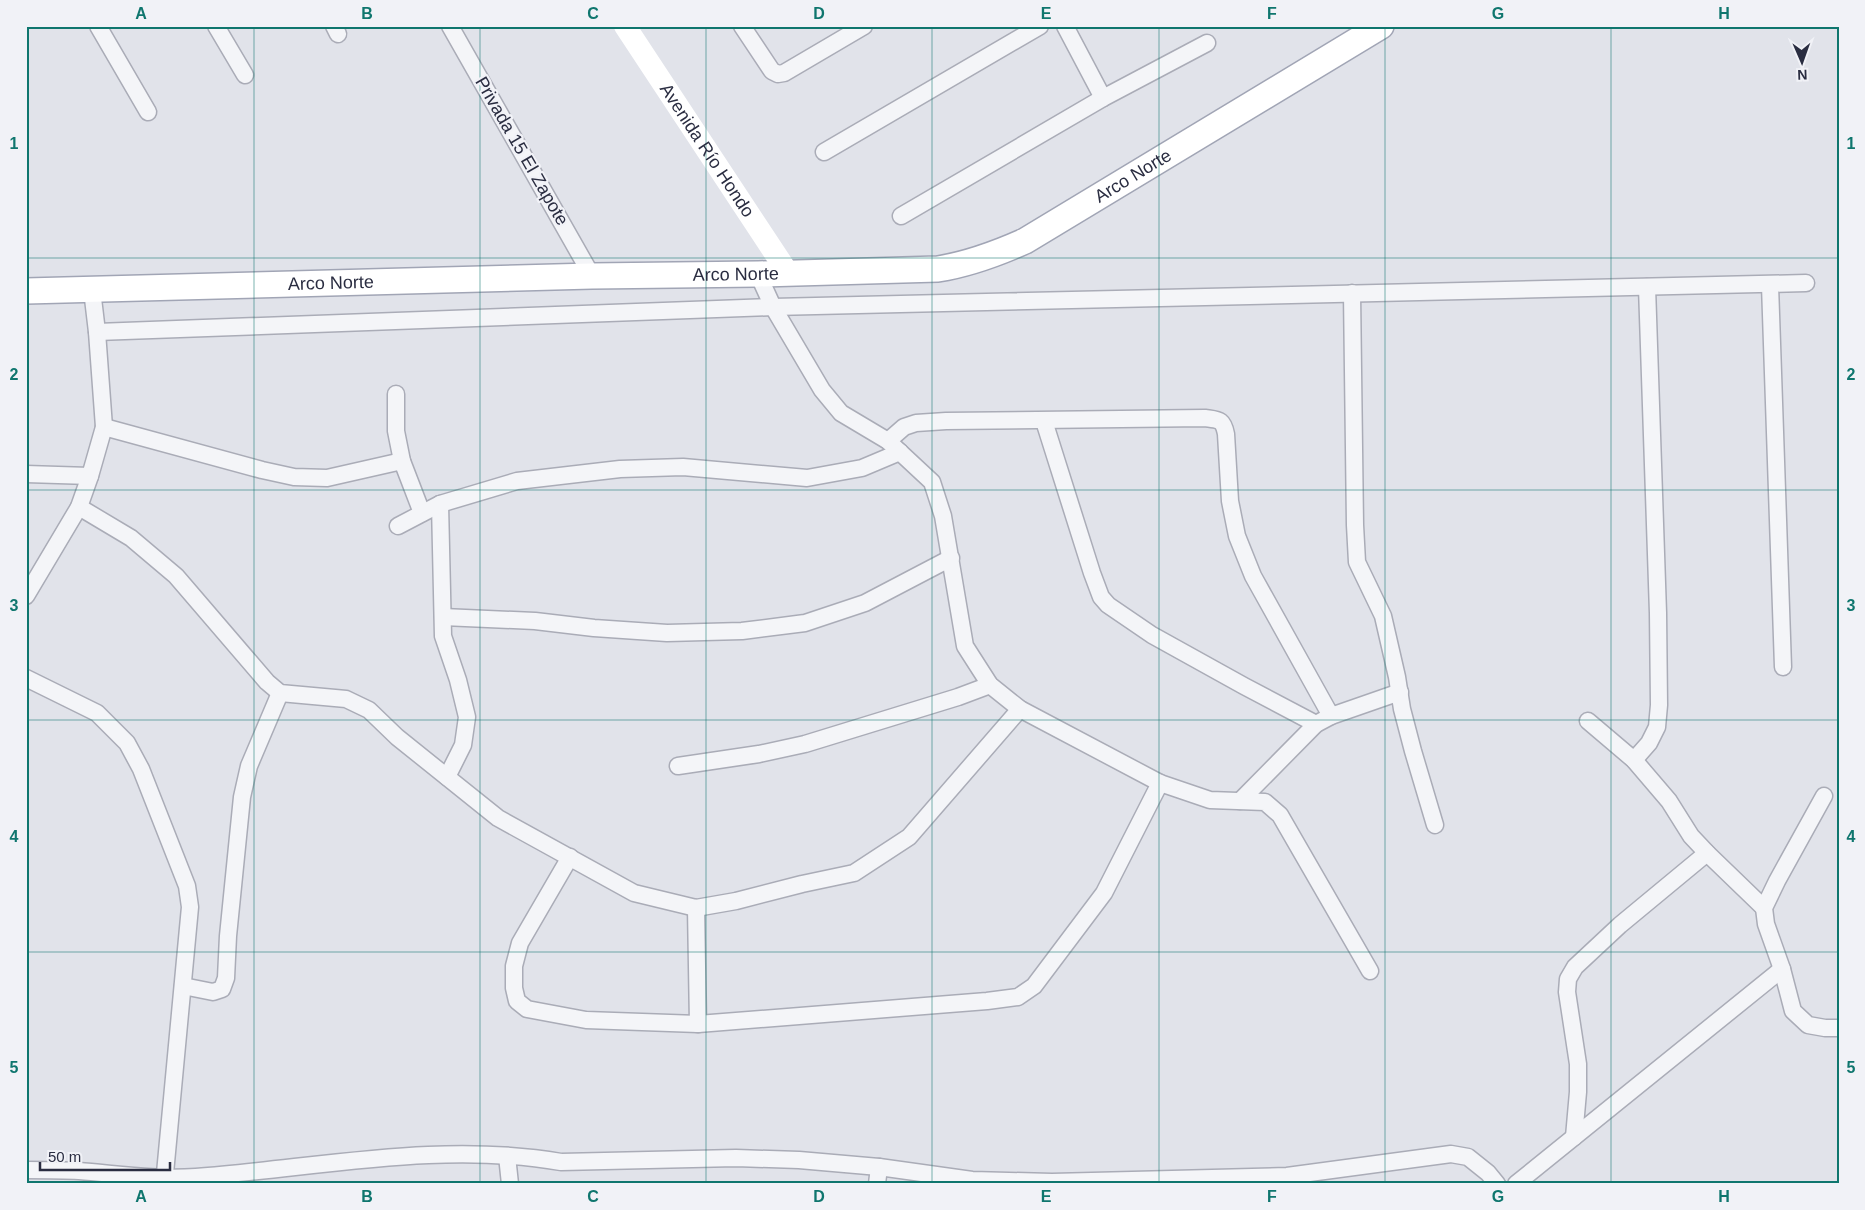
<svg xmlns="http://www.w3.org/2000/svg" width="1865" height="1210" viewBox="0 0 1865 1210" font-family="Helvetica,sans-serif">
<rect width="100%" height="100%" fill="#e1e3ea"/>
<g fill="none" stroke-linecap="round" stroke-linejoin="round">
<defs>
<g id="street">
<path d="M98 26 148 112"/>
<path d="M216 26 245 75"/>
<path d="M334 26 338 34"/>
<path d="M450 26 592 276"/>
<path d="M742 26 772 71 778 74 784 73 864 26"/>
<path d="M1065 26 1103 98"/>
<path d="M824 152 1040 26"/>
<path d="M901 216 1103 98 1207 43"/>
<path d="M758 274 773 307 822 390 841 413 888 441 932 482 943 516 965 646 990 685 1020 709 1160 783 1210 800 1265 802 1280 815 1370 971"/>
<path d="M1770 285 1783 667"/>
<path d="M1352 293 1355 525 1357 562 1383 616 1397 677 1402 709 1413 751 1435 825"/>
<path d="M97 332 773 307 1806 283"/>
<path d="M396 394V431L402 461 422 513"/>
<path d="M1044 421 1092 573 1101 597 1108 605 1152 635 1244 686 1316 724"/>
<path d="M104 427 262 470 294 477 327 478 402 461"/>
<path d="M888 441 904 427 916 423 946 421 1205 418C1219 420 1223 419 1226 434L1230 501 1237 536 1253 576 1331 716"/>
<path d="M26 474 90 476"/>
<path d="M440 504 443 636 458 680 467 717 463 745 447 777"/>
<path d="M79 507 131 538 176 576 267 682 280 693 346 699 369 710 397 737 498 818 634 893 696 908 736 901 802 884 854 873 909 837 1020 709"/>
<path d="M398 526 440 504 517 481 620 469 683 467 807 478 862 468 900 452"/>
<path d="M26 596 79 507 90 476 104 427 97 332 92 290"/>
<path d="M443 617 535 621 594 628 667 633 742 631 805 623 865 603 951 558"/>
<path d="M26 678 97 713 127 743 141 769 187 886 190 907 164 1184"/>
<path d="M1588 721 1634 760 1669 801 1691 836 1707 853 1764 908"/>
<path d="M1634 760 1649 743 1657 727 1659 705 1658 613 1647 287"/>
<path d="M678 766 759 754 805 744 958 697 990 685"/>
<path d="M1824 796 1777 881 1764 908 1766 924 1782 969 1793 1011 1808 1025 1825 1028H1839"/>
<path d="M1240 801 1316 724 1331 716 1400 692"/>
<path d="M570 857 520 943 514 966V988L517 1001 527 1009 586 1020 698 1024 987 1001 1018 997 1034 986 1104 893 1160 783"/>
<path d="M696 908 698 1024"/>
<path d="M183 986 213 992 222 989 226 978 228 936 242 797 249 766 280 693"/>
<path d="M1574 1137 1578 1092V1064L1567 992 1568 979 1575 967 1620 925 1707 853"/>
<path d="M507 1156 510 1184"/>
<path d="M26 1170C44 1170 62 1170 79 1171 118 1174 156 1180 196 1177 317 1168 440 1141 561 1162L736 1158 799 1160 879 1167 972 1180 1052 1182 1287 1176 1451 1154 1468 1157 1488 1173 1497 1184"/>
<path d="M877 1184 879 1167"/>
<path d="M1516 1184 1782 969"/>
</g>
<g id="primary">
<path id="s2" d="M26 291 592 276 758 274 938 269C969 264 996 254 1025 241L1381 26"/>
</g>
</defs>
<use href="#street" stroke="#aaacb7" stroke-width="19"/>
<use href="#primary" stroke="#a1a5b5" stroke-width="28"/>
<use href="#street" stroke="#f4f5f8" stroke-width="16"/>
<path stroke="#fff" stroke-width="22" id="s1" d="M625 26 788 273"/>
<use href="#primary" stroke="#fff" stroke-width="25"/>
</g>
<path fill="none" stroke="#0f766e" stroke-width="1" stroke-opacity="0.55" d="M254 26V1184M480 26V1184M706 26V1184M932 26V1184M1159 26V1184M1385 26V1184M1611 26V1184M26 258H1839M26 490H1839M26 720H1839M26 952H1839"/>
<g text-anchor="middle" dominant-baseline="central" stroke-width="4.5" stroke-linejoin="round" paint-order="stroke">
<g font-size="18" fill="#2a2d41" stroke="#f1f2f7">
<text stroke="none"><textPath href="#s1" startOffset="149">Avenida Río Hondo</textPath></text>
<text transform="translate(522 151) rotate(60)">Privada 15 El Zapote</text>
<text stroke="none"><textPath href="#s2" startOffset="1130">Arco Norte</textPath></text>
<text stroke="none"><textPath href="#s2" startOffset="710">Arco Norte</textPath></text>
<text stroke="none"><textPath href="#s2" startOffset="305">Arco Norte</textPath></text>
</g>
</g>
<rect width="1865" height="1210" fill="none" stroke="#f1f2f7" stroke-width="55"/>
<g transform="translate(1802 62) rotate(178)" stroke="#f1f2f7" stroke-width="4" paint-order="stroke">
<path d="M0-4L9 19L0 12L-9 19Z" fill="#2a2d41"/>
<text y="-8" font-size="14" font-weight="bold" text-anchor="middle" fill="#2a2d41">N</text>
</g>
<path d="M40 1162v8h130v-8" fill="none" stroke="#2a2d41" stroke-width="2.5"/>
<text x="48" y="1162" font-size="15" fill="#2a2d41" stroke="#f1f2f7" stroke-width="4" paint-order="stroke">50 m</text>
<rect x="28" y="28" width="1810" height="1154" fill="none" stroke="#0f766e" stroke-width="2"/>
<g font-size="16" text-anchor="middle" font-weight="bold" fill="#0f766e">
<text x="141" y="19">A</text>
<text x="367" y="19">B</text>
<text x="593" y="19">C</text>
<text x="819" y="19">D</text>
<text x="1046" y="19">E</text>
<text x="1272" y="19">F</text>
<text x="1498" y="19">G</text>
<text x="1724" y="19">H</text>
<text x="14" y="149">1</text>
<text x="1851" y="149">1</text>
<text x="14" y="380">2</text>
<text x="1851" y="380">2</text>
<text x="14" y="611">3</text>
<text x="1851" y="611">3</text>
<text x="14" y="842">4</text>
<text x="1851" y="842">4</text>
<text x="14" y="1073">5</text>
<text x="1851" y="1073">5</text>
<text x="141" y="1202">A</text>
<text x="367" y="1202">B</text>
<text x="593" y="1202">C</text>
<text x="819" y="1202">D</text>
<text x="1046" y="1202">E</text>
<text x="1272" y="1202">F</text>
<text x="1498" y="1202">G</text>
<text x="1724" y="1202">H</text>
</g>
</svg>
